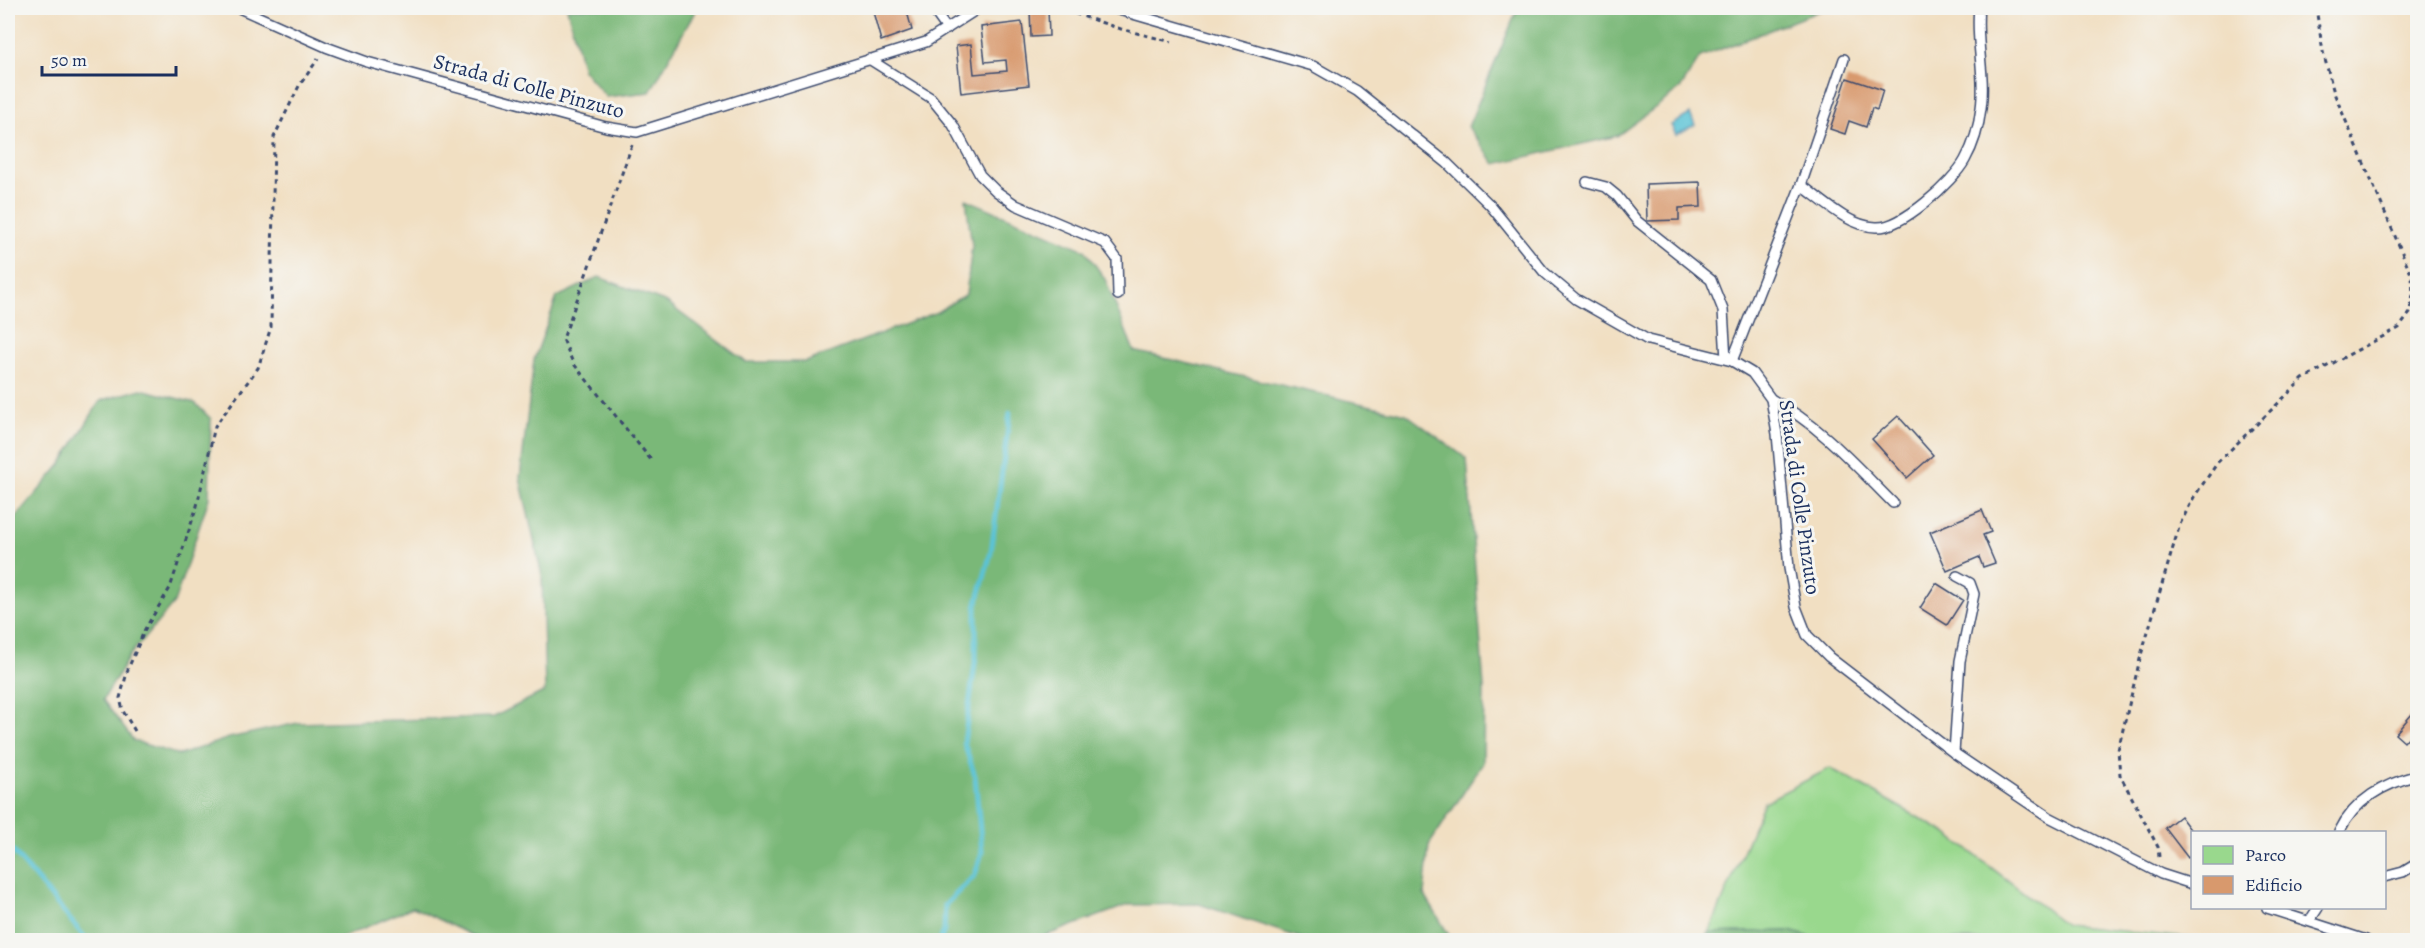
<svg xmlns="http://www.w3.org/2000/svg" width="2425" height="948" viewBox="0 0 2425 948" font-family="Alegreya,serif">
<rect width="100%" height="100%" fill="#f6f6f2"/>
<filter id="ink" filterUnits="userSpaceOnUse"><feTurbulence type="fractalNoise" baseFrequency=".0167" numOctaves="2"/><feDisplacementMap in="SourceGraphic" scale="12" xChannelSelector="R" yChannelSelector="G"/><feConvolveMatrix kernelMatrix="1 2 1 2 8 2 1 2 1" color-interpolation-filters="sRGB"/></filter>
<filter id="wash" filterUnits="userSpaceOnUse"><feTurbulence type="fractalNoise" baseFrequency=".008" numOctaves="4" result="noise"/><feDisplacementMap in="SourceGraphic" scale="24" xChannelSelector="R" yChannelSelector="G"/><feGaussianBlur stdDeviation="1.35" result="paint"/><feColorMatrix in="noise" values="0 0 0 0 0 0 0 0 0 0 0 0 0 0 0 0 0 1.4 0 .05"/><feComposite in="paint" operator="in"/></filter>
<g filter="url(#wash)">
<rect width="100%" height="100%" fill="#f1dfc2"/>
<path fill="#99d88d" stroke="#5a8476" stroke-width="1.5" d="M1830 768 1946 833 2066 925 2206 940H1821L1789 931 1709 933 1764 802Z"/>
<g fill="#7ab878" stroke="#4a746b" stroke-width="1.5">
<path d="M567 8H697L650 92 606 97 583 70Z"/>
<path d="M1518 8H1827L1700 57 1680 89 1617 136 1495 164 1468 127Z"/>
<path d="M966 199 1085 250 1105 279 1134 351 1406 414 1467 459 1484 688 1483 763 1429 845 1424 894 1450 937 1456 940H1307L1199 904 1128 905 1034 940H481L413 907 336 940H8V527L62 463 100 401 141 389 195 403 211 419 209 498 174 603 130 655 103 700 134 741 179 755 229 738 298 723 494 717 545 691 542 576 520 478 534 360 557 297 599 277 667 303 746 362H806L937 312 966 294 972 246Z"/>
<path d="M1789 931 1821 940H1704L1709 933Z"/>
</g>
<path fill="#5ac3d6" stroke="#3a799a" stroke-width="1.5" d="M1690 114 1695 125 1676 135 1671 125Z"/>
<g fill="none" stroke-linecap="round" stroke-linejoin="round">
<g stroke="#5ac3d6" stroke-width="5">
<path d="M8 845 87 940"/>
<path d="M940 940 944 931 945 905 975 875 982 852 975 776 964 743 976 656V607L991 552 1010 413"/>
</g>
</g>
<g id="blocks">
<g fill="#d8996d">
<path d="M872 8H906L912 30 881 41Z"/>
<path d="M1030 8H1048L1049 36 1031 37Z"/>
<path d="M1022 22 1029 85 961 93 956 46 971 44 974 74 1007 71 1006 60 985 62 981 27Z"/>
<path d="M1847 78 1883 90 1877 110 1872 108 1866 127 1849 121 1845 134 1830 129Z"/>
<path d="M1700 182 1701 207 1679 208V220L1647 221 1646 184Z"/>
<path d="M1898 416 1933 455 1907 478 1872 439Z"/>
<path d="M1982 510 1991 532 1983 535 1995 563 1983 567 1979 557 1947 571 1930 532Z"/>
<path d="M1936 583 1963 600 1947 625 1920 608Z"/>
<path d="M2418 707V726L2404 742 2395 734Z"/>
<path d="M2180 816 2192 832V855L2188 858 2165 828Z"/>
</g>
</g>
</g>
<g filter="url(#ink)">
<use href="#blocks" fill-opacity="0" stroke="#3b496d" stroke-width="1.5"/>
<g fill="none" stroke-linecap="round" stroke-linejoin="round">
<defs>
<g id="service">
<path d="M239 8 326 47 367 62 606 127 637 132 926 42 979 8"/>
<path d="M932 8 947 29"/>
<path d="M1112 8 1313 66 1357 91 1447 163 1490 205 1544 272 1576 299 1648 340 1732 361 1752 373 1771 399 1777 434 1789 568 1796 607 1807 635 1829 657 1954 753 2049 817 2161 874 2192 884"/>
<path d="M869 59 931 98 953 125 980 175 996 191 1016 205 1105 243 1117 259 1118 295"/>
<path d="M1587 182 1606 187 1617 196 1637 221 1711 280 1723 310 1726 359"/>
<path d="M1801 185C1822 200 1848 226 1876 227 1901 229 1953 182 1965 160 1974 144 1979 126 1981 108 1986 75 1975 41 1979 8"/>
<path d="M1732 361 1801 185 1844 59"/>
<path d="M1771 399C1819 424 1855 465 1893 503"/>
<path d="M1954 753 1960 661 1974 594 1970 583 1957 576"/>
<path d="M2339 832C2355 799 2384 784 2418 775"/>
<path d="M2384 877 2403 872 2418 863"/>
<path d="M2267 908 2366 940"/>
<path d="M2310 920 2318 908"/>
</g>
</defs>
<use href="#service" stroke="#3b496d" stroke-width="12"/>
<g stroke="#3b496d" stroke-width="3" stroke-dasharray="4.5 4.5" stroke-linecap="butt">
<path d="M992 8 1008 12 1021 8"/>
<path d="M1058 8 1121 29 1172 42"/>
<path d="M632 145 563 339 573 363 652 461"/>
<path d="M135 731 123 711 120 698 128 669 145 629 170 588 197 506 215 426 258 368 271 327 274 137 299 86 318 59"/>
<path d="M2159 857 2158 847 2120 775 2118 750 2141 655 2180 524 2194 497 2218 462 2303 379 2399 328 2410 313 2413 295 2412 276 2334 93 2323 52 2316 8"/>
</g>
<use href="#service" stroke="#fff" stroke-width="9"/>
</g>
</g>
<g text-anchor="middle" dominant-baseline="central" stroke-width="6" stroke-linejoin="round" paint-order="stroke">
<g font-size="21" fill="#1b2f5e" stroke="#f6f6f2">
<text transform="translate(529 86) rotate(15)">Strada di Colle Pinzuto</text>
<text transform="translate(1800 497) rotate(82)">Strada di Colle Pinzuto</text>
</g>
</g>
<rect width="2425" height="948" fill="none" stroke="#f6f6f2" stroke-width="30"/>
<rect x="2191" y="831" width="195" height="78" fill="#f6f6f2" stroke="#9ea6b7" stroke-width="1.5"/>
<rect x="2203" y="846" width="30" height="18" fill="#99d88d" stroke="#9ea6b7" stroke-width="1.5"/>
<text x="2245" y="861" font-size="18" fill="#1b2f5e">Parco</text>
<rect x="2203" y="876" width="30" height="18" fill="#d8996d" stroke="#9ea6b7" stroke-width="1.5"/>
<text x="2245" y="891" font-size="18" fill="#1b2f5e">Edificio</text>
<path d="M42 66v9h134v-9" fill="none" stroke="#1b2f5e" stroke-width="3"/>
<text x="51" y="66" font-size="18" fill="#1b2f5e" stroke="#f6f6f2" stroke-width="4.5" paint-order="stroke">50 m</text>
</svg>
